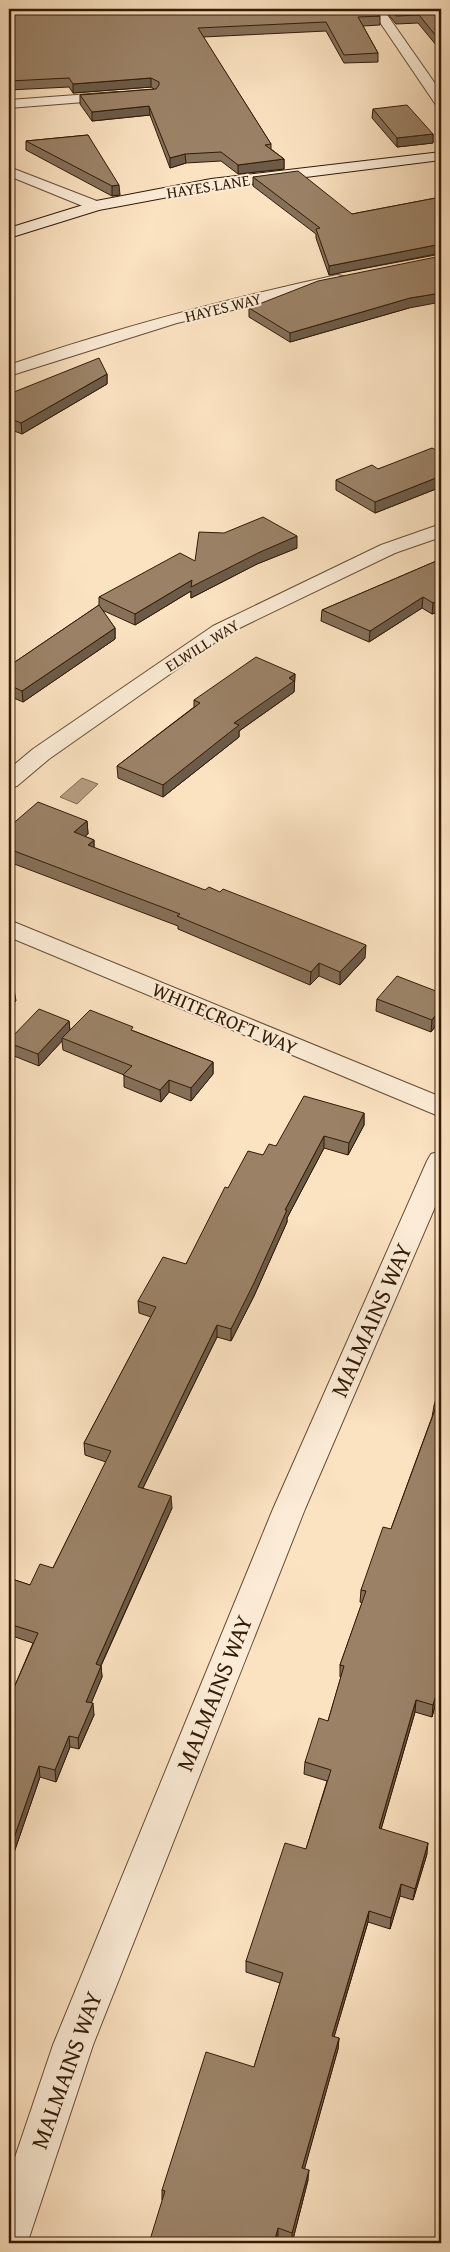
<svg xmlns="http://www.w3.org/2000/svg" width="450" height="2252" viewBox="0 0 450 2252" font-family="'Gentium Book Plus',serif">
<rect width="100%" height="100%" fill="#fbe2c1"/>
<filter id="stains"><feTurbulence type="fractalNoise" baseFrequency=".004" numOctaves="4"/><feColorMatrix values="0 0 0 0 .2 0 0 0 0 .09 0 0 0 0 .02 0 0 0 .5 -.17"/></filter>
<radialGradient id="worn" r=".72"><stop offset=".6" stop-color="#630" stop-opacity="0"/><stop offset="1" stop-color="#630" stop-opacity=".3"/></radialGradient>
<path fill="#b79e81" stroke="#826a4f" d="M82 778 98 784 77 804 60 797Z"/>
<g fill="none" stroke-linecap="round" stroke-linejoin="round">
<defs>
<g id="street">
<path d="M371 9H383L441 92V106L436 105Z"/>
<path d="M117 92 124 96 122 99 9 108V100Z"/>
<path d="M9 167 102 203 104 206 102 209H90L9 176Z"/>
<path d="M337 275 343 276 345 280 343 284 177 323 9 376V365C116 328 226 299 337 275Z"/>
<path d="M441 524V537L395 553 227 634 49 759 17 786 9 788V769L33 749 213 626 381 545Z"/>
<path d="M9 920 441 1097V1117L9 937Z"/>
<path d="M441 1151V1193L305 1509 93 2045 30 2235 27 2243H9V2175L53 2045 273 1509 427 1161 431 1154Z"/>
</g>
<path id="secondary" d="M441 152V160L211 189 99 210 9 238V228L96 201 211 179Z"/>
</defs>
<use href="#street" stroke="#654d34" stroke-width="2"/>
<use href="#secondary" stroke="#331b05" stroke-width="2"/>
<use href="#street" fill="#fcecd7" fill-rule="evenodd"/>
<use href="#secondary" fill="#fcecd7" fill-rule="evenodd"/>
</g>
<g fill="#857059" stroke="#331b05">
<path d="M384 9H441V51L418 23 396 24Z"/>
<path d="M9 12 380 16V25L363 26 378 53V62L344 63 326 31 203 37 271 144V149L284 159V169L238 174 221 161 186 163 170 168 150 115 92 121 80 104V95L154 89 151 87 73 93 69 87 9 90Z"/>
<path d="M373 109 433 134V143L397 147 372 118Z"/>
<path d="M88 135 120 195 112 196 26 150V141Z"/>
<path d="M253 177 352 214 441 197V254L329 275 316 238V234L253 186Z"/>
<path d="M249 308H409L290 342 249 317Z"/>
<path d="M107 374V384L22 434 9 429V394Z"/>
<path d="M441 449V487L375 513 336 490V480L378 469Z"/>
<path d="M297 548 257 564 191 598V591L135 625 102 610 115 628V639L23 702 9 696V666L99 605V597L195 561Z"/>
<path d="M441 559V611L432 614 422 608 369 642 321 621 322 610Z"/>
<path d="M295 674 294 692 239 731V737L163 797 118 778 117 766 194 707V700Z"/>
<path d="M87 821 88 834 84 836 94 840V848L365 958 340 985 319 976 310 985 178 929V926L9 862V827Z"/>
<path d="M441 993V1019L431 1032 376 1011 377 999Z"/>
<path d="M69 1021 70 1030 134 1031 213 1062V1074L191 1101 169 1092 161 1102 124 1087V1075L63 1050 62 1041 39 1066 9 1054V1040Z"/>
<path d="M364 1113V1125L348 1155 324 1148 287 1218V1222L254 1296 231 1341 217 1337 143 1488 172 1508 101 1666 102 1677 91 1703 94 1715 79 1749 70 1747 56 1782 40 1777 9 1867V1689L13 1690 33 1643 9 1635V1578L30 1585 53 1568 106 1462 85 1455 84 1443 151 1317 139 1313 138 1301 186 1264 228 1188 263 1155 276 1146Z"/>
<path d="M441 1383V1685L432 1717 415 1712 381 1829 427 1854 413 1900 400 1896 390 1929 368 1922 334 2037 339 2038 338 2049 304 2169 308 2180 292 2243 162 2200V2190L254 2067 280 1983 246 1972V1961L306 1849 327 1781 304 1774 305 1762 328 1721 341 1677H340V1665L362 1603 360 1602 361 1590 391 1529 432 1417 434 1406Z"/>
</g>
<g fill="#6c5b48" stroke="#331b05">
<path d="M151 78V87L73 93V84Z"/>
<path d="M149 106 150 115 92 121V112Z"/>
<path d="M433 134V143L397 147V138Z"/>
<path d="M185 154 186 163 170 168V158Z"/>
<path d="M284 159V169L238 174V165Z"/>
<path d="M119 185 120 195 112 196V186Z"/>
<path d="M12 202 13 212 9 213V203Z"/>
<path d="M441 244V253L329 275V266Z"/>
<path d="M441 293V302L409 308 290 342V333L410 298Z"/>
<path d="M11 327 12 338 9 339V328Z"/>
<path d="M107 374V384L22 434 21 423Z"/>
<path d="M441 476V487L375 513V502Z"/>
<path d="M297 536V548L257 564 191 598V591L135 625V614L192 580Z"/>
<path d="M423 597 422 608 369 642 370 631Z"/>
<path d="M441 599V611L432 614 433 603Z"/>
<path d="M115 628V639L23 702 22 691Z"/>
<path d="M295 674 294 692 239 731V737L163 797V785L234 723Z"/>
<path d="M87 821 88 834 74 845V832Z"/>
<path d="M94 840V853L88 845Z"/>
<path d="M366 945 365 958 340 985V972Z"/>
<path d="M319 963V976L310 985 311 972Z"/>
<path d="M12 972 13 984 9 989V976Z"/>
<path d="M14 989 16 1001 9 1008V995Z"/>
<path d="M441 1008V1019L431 1032 432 1020Z"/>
<path d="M69 1021 70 1033 62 1038V1041L39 1066 38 1054Z"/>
<path d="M213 1062V1074L191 1101V1088Z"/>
<path d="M169 1080V1092L161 1102 160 1090Z"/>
<path d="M364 1113V1125L348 1155 349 1143Z"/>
<path d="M324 1136V1148L287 1218V1222L254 1296 231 1341V1329L285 1210Z"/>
<path d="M217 1325V1337L138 1498V1487Z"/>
<path d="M171 1496 172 1508 96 1676V1664Z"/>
<path d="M101 1666 102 1677 87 1713 86 1702Z"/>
<path d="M441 1678V1685L432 1717 433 1705Z"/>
<path d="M416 1700 415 1712 378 1840 379 1828Z"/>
<path d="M93 1703 94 1715 79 1749 78 1738Z"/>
<path d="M69 1736 70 1747 56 1782 55 1770Z"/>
<path d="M39 1766 40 1777 9 1867V1852Z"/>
<path d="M428 1843 427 1854 413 1900 415 1889Z"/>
<path d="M11 1871 13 1882 9 1895V1879Z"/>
<path d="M401 1884 400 1896 390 1929 391 1918Z"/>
<path d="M369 1911 368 1922 331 2047 332 2036Z"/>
<path d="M339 2038 338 2049 302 2178V2168Z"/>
<path d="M309 2170 308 2180 292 2243V2233Z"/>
<path d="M278 2228V2238L276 2243H274Z"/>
</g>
<g fill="#9b8267" stroke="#331b05">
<path d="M148 9H375L380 16 358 17 378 53 344 55 326 22 198 28 271 144 265 145 284 159 238 165 221 152 185 154 170 158 149 106 92 112 80 95 156 89 159 85V82L151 78 73 84 69 78 9 81V12Z"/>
<path d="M391 9H441V42L419 15 396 16Z"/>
<path d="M407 105 433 134 397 138 373 109Z"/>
<path d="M88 135 119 185 112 186 26 141Z"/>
<path d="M298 171 352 214 441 197V244L329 266 316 229 320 228 253 177Z"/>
<path d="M441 256V293L410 298 290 333 249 308 318 281Z"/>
<path d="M99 358 107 374 21 423 9 418V394Z"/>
<path d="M432 448 436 450 441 449V476L375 502 336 480 372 465 378 469Z"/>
<path d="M263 517 297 536 258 553 191 587 192 580 135 614 99 597 180 553 195 561 199 532 224 533Z"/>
<path d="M441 559V599L433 603 423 597 370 631 322 610Z"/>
<path d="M99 605 115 628 22 691 9 685V666Z"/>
<path d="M256 657 295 674 289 678 294 681 234 723 239 725 163 785 117 766 200 703 194 700Z"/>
<path d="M38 802 87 821 74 832 94 840 88 845 205 890 209 887 220 892 223 889 366 945 340 972 319 963 311 972 177 916 180 914 9 849V827Z"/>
<path d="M397 976 441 993V1008L432 1020 377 999Z"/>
<path d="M9 987 14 989 9 995Z"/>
<path d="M39 1009 69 1021 38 1054 9 1043V1040Z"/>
<path d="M90 1010 133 1027 131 1030 213 1062 191 1088 169 1080 160 1090 123 1075 132 1066 62 1038Z"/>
<path d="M304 1096 364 1113 349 1143 324 1136 285 1210H287L254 1283 231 1329 217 1325 138 1487 171 1496 96 1664 101 1666 86 1702 93 1703 78 1738 69 1736 55 1770 39 1766 9 1852V1689L13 1690 38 1633 9 1624V1578L30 1585 40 1564 53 1568 111 1451 84 1443 156 1307 138 1301 163 1257 186 1264 225 1187 228 1188 248 1151 263 1155 269 1144 276 1146Z"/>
<path d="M441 1383V1678L433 1705 416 1700 379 1828 428 1843 415 1889 401 1884 391 1918 369 1911 332 2036 339 2038 302 2168 309 2170 292 2233 278 2228 274 2243H149L165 2191 162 2190 206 2052 254 2067 283 1973 246 1961 285 1843 306 1849 331 1770 305 1762 319 1718 328 1721 344 1666 340 1665 366 1591 361 1590 383 1527 391 1529 436 1407 434 1406Z"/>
<path d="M9 1871H11L9 1879Z"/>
</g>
<g text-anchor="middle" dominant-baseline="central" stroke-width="4" stroke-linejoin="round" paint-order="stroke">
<g font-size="16" fill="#331b05" stroke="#fcecd7">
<text transform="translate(208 186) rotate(-9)">HAYES LANE</text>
<text transform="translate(223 307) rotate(-14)">HAYES WAY</text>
<text transform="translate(202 645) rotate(-32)">ELWILL WAY</text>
</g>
<g font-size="20" fill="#331b05" stroke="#fcecd7">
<text transform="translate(225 1018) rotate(23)">WHITECROFT WAY</text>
</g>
<g font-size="24" fill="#331b05" stroke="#fcecd7">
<text transform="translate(371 1320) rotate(-66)">MALMAINS WAY</text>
<text transform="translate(214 1693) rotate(-68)">MALMAINS WAY</text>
<text transform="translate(66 2070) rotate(-70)">MALMAINS WAY</text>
</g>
</g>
<rect width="450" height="2252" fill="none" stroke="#fbe2c1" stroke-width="30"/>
<rect x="10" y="10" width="430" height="2232" fill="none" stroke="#331b05" stroke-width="2.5"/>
<rect x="15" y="15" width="420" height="2222" fill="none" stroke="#331b05"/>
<rect width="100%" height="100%" filter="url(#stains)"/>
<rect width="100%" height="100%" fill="url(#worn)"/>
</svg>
